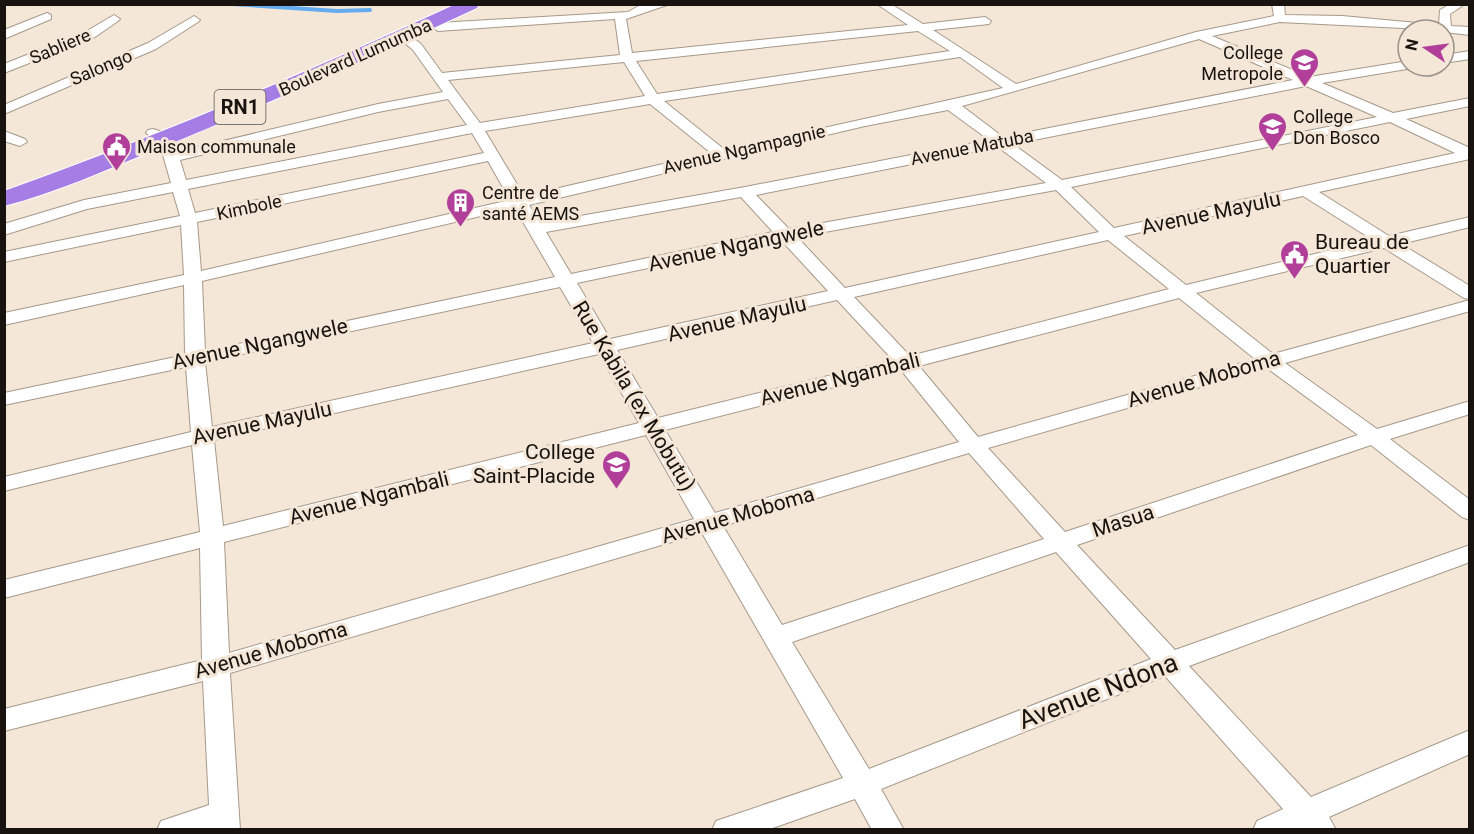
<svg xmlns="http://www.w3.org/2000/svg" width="1474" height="834" viewBox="0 0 1474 834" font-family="Roboto,sans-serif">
<rect width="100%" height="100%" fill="#f4e7d7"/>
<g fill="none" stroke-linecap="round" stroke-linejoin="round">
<path stroke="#63acf0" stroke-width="4" d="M232 4 337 11 370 10"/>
<defs>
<g id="minor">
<path d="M642 4H670L626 19 632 53 908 25 877 4H891L923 24 985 17 991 21 989 24 933 30 1016 84 1196 32 1274 16 1272 4H1284L1285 15 1342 16 1439 25 1440 10 1450 4H1465L1450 14 1451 26 1470 27V35L1444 32V30L1280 22 1212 36 1309 77 1408 61V66H1414L1413 68 1322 83 1393 113 1470 98V106L1406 119 1470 148V159L1319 192 1389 236 1470 217V227L1401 244 1470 286V299L1464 298 1384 248 1196 293 1273 354 1470 300V311L1285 363 1377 429 1470 401V414L1390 439 1470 500V520L1462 517 1371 445 1077 545 1175 650 1470 545V562L1189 666 1311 797 1470 730V754L1329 817 1336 830H1253L1257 821 1283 809 1165 676 881 789 904 830H872L855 799 767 830H712L716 821 843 778 702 533 230 673 240 830H157L161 821 209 805 203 681 4 731V709L202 660 200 548 4 598V580L200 532 192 445 4 491V477L191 432 186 367 4 405V393L185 355 184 285 4 325V313L184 275 181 225 4 262V252L180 216 173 192 87 209 4 235V224L84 200 171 183 159 141 146 133 148 130 153 129 171 135 177 152 378 104 443 92 413 50 399 38 403 31H411L412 37 421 44 442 73 620 55 615 19 438 31 432 27 438 23 628 12ZM918 31 950 51 657 94 636 61ZM1199 39 1293 80 1003 137 962 106ZM960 57 1003 88 725 150 664 101ZM624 62 645 96 480 123 448 80ZM1306 86 1377 117 1062 180 1013 144ZM448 99 467 125 186 180 180 160 378 112ZM650 104 711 153 524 196 485 131ZM948 110 989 140 745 187 540 223 529 205 865 126ZM1390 122 1455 153 1114 228 1071 187ZM472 133 484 153 195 213 188 189ZM998 147 1046 183 789 229 756 195ZM488 161 510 200 201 271 197 222ZM1056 190 1099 232 845 288 797 237ZM1303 196 1373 240 1186 285 1124 236ZM741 197 773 232 571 274 546 232ZM515 208 555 277 205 351 202 281ZM781 240 828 291 610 339 577 283ZM1108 240 1169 289 910 356 854 297ZM560 287 593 343 212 427 205 362ZM1179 298 1255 359 978 437 919 366ZM837 300 893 360 658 418 617 350ZM599 354 639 423 223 526 214 440ZM1267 368 1358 435 1065 532 988 448ZM901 370 959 442 715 513 665 430ZM646 435 694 519 229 653 224 542ZM969 453 1044 539 782 625 723 526ZM1056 552 1151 659 869 769 792 642Z"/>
<path d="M47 13 51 15V19L4 39V30Z"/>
<path d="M114 15 120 19 118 21 95 37 4 73V64L87 31Z"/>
<path d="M194 16 200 20 198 22 156 49 4 114V105L148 43Z"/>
<path d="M1470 51V59L1444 63V55Z"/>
<path d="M4 131 25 139 27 142 20 146 4 141Z"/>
</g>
<path id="highway" d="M456 4H479L477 8C371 57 264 106 155 150 106 170 55 193 4 206V191C158 136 308 72 456 4Z"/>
</defs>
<use href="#minor" stroke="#a5998a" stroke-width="2"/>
<use href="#highway" stroke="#fff" stroke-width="2"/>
<use href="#minor" fill="#fff" fill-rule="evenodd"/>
<use href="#highway" fill="#a57de5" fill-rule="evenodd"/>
</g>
<defs>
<symbol id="school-pin" viewBox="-11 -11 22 30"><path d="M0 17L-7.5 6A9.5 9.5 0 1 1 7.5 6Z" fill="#b13f9a" stroke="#f4e7d7"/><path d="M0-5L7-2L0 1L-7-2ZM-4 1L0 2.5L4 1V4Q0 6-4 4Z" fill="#fff"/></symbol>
<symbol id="civic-pin" viewBox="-11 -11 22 30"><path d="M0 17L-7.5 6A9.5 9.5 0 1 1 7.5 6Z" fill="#b13f9a" stroke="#f4e7d7"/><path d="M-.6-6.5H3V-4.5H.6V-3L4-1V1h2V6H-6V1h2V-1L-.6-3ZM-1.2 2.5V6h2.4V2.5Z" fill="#fff"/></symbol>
<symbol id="building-pin" viewBox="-11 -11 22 30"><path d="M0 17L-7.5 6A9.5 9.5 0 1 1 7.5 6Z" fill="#b13f9a" stroke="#f4e7d7"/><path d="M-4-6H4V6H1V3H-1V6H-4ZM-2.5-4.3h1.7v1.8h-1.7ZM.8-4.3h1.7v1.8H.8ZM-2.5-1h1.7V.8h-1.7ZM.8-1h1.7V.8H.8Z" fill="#fff"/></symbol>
</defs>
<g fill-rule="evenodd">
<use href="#school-pin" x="1288" y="46" width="33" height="45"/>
<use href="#school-pin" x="1256" y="110" width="33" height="45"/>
<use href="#civic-pin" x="100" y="130" width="33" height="45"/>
<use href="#building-pin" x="444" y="186" width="33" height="45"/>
<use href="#civic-pin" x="1278" y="238" width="33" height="45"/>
<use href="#school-pin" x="600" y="448" width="33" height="45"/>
</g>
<g text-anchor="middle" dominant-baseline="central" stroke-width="6" stroke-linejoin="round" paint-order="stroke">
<g font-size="18" fill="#18130e" stroke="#f4e7d7">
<text transform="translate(60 46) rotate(-23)">Sabliere</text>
<text transform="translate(355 57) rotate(-24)">Boulevard Lumumba</text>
<text transform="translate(101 67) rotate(-23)">Salongo</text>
<text transform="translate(972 147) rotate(-11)">Avenue Matuba</text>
<text transform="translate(744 149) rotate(-13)">Avenue Ngampagnie</text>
<text transform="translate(249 207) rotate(-12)">Kimbole</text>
</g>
<g font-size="18" fill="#18130e" stroke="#f4e7d7" text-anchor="start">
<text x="1283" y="52" text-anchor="end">College<tspan x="1283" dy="21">Metropole</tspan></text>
<text x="1293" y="116">College<tspan x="1293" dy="21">Don Bosco</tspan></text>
<text x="137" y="146">Maison communale</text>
<text x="482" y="192">Centre de<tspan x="482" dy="21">santé AEMS</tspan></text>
</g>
<rect fill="#f4e7d7" stroke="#5a534a" stroke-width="1.5" x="214.5" y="90" width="51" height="34" rx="4.5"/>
<g font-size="20" font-weight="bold" fill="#18130e">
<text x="240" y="107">RN1</text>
</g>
<g font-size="21" fill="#18130e" stroke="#f4e7d7">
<text transform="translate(1211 213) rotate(-12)">Avenue Mayulu</text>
<text transform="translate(736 246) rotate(-12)">Avenue Ngangwele</text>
<text transform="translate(737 319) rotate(-13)">Avenue Mayulu</text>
<text transform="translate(260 344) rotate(-12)">Avenue Ngangwele</text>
<text transform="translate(840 379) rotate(-14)">Avenue Ngambali</text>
<text transform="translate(1204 379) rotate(-16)">Avenue Moboma</text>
<text transform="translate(634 396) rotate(59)">Rue Kabila (ex Mobutu)</text>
<text transform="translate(262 423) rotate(-12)">Avenue Mayulu</text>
<text transform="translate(369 498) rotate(-14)">Avenue Ngambali</text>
<text transform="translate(738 515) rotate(-16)">Avenue Moboma</text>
<text transform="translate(1123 521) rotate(-18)">Masua</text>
<text transform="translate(271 650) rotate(-16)">Avenue Moboma</text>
</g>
<g font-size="21" fill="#18130e" stroke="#f4e7d7" text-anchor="start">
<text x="1315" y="242">Bureau de<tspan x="1315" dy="24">Quartier</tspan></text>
<text x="595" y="452" text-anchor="end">College<tspan x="595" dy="24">Saint-Placide</tspan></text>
</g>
<g font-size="26" fill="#18130e" stroke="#f4e7d7">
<text transform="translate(1098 691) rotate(-21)">Avenue Ndona</text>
</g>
</g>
<rect width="1474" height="834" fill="none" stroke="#18130e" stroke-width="12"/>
<g transform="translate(1426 48) rotate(283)"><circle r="28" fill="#f4e7d7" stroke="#9c9287" stroke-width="1.5"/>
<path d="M0-4.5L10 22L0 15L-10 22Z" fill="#b13f9a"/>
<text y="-9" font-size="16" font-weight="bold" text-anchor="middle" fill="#18130e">N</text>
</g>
</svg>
